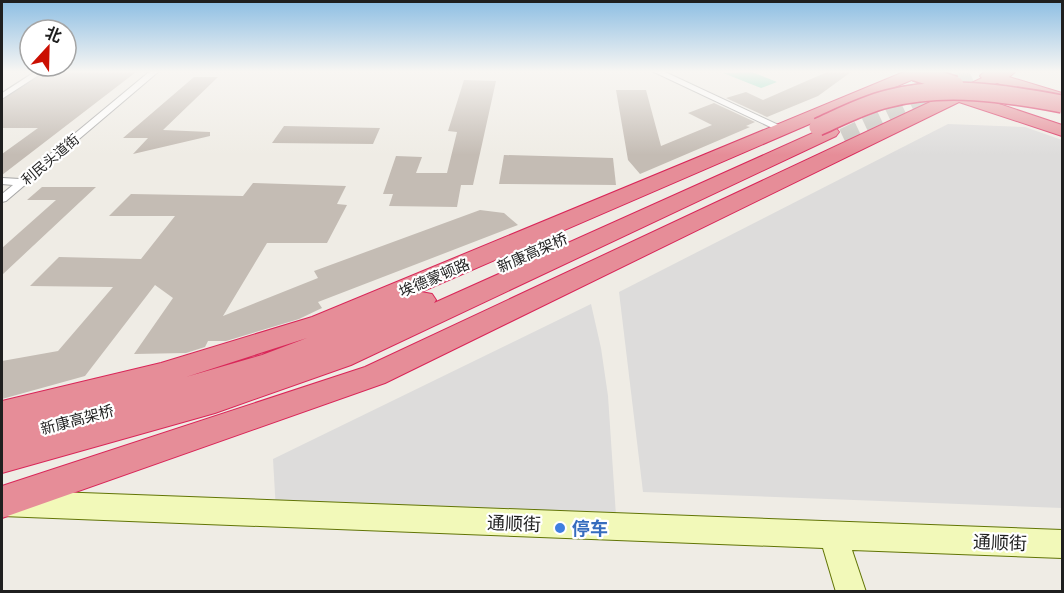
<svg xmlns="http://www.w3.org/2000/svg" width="1064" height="593" viewBox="0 0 1064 593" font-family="Lato,'Noto Sans SC',sans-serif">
<rect width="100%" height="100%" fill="#efece5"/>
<g fill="#dddcdb">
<path d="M948 124 1025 127 1062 140V508L643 492 619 292Z"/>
<path d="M591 304 601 348 608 396 616 516 276 511 273 459Z"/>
</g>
<path fill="#84ddc0" d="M752 72 777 82 761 88 723 73Z"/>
<g fill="#c4bcb4">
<path d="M79 72H136L2 175V154L38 128H2V100L43 73Z"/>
<path d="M827 72H851L818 96 767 117 726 98 746 92 763 100Z"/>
<path d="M194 77H218L163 130 210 132V136L133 154 148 138H123Z"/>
<path d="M464 80 496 81 473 185H461L457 207 389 206 393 194H383L396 156 422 157 416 173H447L457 132 448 131Z"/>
<path d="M616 90H646L661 146 712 125 688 113 714 103 755 122 746 126 750 127 640 174 628 160Z"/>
<path d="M284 126 380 128 373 144 272 143Z"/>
<path d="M504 155 613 158 616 185 499 184Z"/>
<path d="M253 183 346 186 337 204 347 205 327 243H267L223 316 318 278 314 271 480 210 504 213 518 225 318 302 322 308 299 319 226 341H208L205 347 186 353 134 354 173 298 155 285 85 376 2 399V361L58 351 113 287 30 286 59 257 141 259 175 216H109L131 194 243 196Z"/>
<path d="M42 187H96L2 275V248L56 200H27Z"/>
</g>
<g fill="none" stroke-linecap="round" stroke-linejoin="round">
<path stroke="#c5c3bd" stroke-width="17" stroke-dasharray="17 8" stroke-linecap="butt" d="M843 137 979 72"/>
<defs>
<path id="lane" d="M2 96 39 72"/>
<g id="street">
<path d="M149 72H158L6 201 2 202V194L13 185 2 184V178L20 179Z"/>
<path d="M654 72H665L789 130 781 132Z"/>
</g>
<path id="secondary" d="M2 490 1062 530V558L852 550 866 592H836L823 548 2 516Z"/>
<g id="highway">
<path d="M904 72H925L923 75 421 292 432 294 436 300 434 303 824 128H836L839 132 836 136 351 365 215 413 2 473V401L161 363 312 317ZM307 338 262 355 186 377Z"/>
<path d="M984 72H1015L1009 77 1062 93V103L997 83 972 95 1062 125V136L959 102 385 383 2 518V486L365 367 943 96 941 93 943 90H957L982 78 980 76Z"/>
</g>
</defs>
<use href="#lane" stroke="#a6a6a6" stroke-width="7"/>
<use href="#street" stroke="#a6a6a6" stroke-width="2"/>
<use href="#secondary" stroke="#627506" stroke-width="2"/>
<use href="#highway" stroke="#d92658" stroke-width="2"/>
<use href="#lane" stroke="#fff" stroke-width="4.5"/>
<use href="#street" fill="#fff" fill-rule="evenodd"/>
<use href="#secondary" fill="#f2f9b9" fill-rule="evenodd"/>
<use href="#highway" fill="#e68d98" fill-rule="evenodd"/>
<defs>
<g id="highway-bridge">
<path d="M915 72 955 85"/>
<path d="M818 127C840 117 863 105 887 99 945 84 1004 93 1062 104"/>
</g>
</defs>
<use href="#highway-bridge" stroke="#d92658" stroke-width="20" stroke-linecap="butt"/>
<use href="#highway-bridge" stroke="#e68d98" stroke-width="17"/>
</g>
<linearGradient id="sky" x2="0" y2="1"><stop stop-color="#8dbee3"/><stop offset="0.46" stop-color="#f8f6f3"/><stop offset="1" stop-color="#f8f6f3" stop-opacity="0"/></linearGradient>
<rect width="1064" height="155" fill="url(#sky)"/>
<circle fill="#3f7fe0" stroke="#fff" stroke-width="2" cx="560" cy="528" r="6"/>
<g text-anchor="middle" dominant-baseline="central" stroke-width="4.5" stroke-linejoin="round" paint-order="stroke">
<g font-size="14" fill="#1f1f1f" stroke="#fff">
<text transform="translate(50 159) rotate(-40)">利民头道街</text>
</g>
<g font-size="15" fill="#1f1f1f" stroke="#fff">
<text transform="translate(532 252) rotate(-24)">新康高架桥</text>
<text transform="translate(434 277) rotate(-23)">埃德蒙顿路</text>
<text transform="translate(77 419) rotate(-15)">新康高架桥</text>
</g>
<g font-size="18" fill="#1f1f1f" stroke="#fff">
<text transform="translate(514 523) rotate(2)">通顺街</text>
<text transform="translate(1000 542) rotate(2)">通顺街</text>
</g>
<g font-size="18" font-weight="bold" fill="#366cbe" stroke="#fff" text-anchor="start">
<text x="572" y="528">停车</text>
</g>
</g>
<rect width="1064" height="593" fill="none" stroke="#1f1f1f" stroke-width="6"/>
<g transform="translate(48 48) rotate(22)"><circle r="28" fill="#ffffff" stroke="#a5a5a5" stroke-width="1.5"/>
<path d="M0-4.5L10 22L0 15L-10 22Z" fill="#cb0f02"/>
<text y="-9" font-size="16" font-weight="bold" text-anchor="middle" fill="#1f1f1f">北</text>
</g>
</svg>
